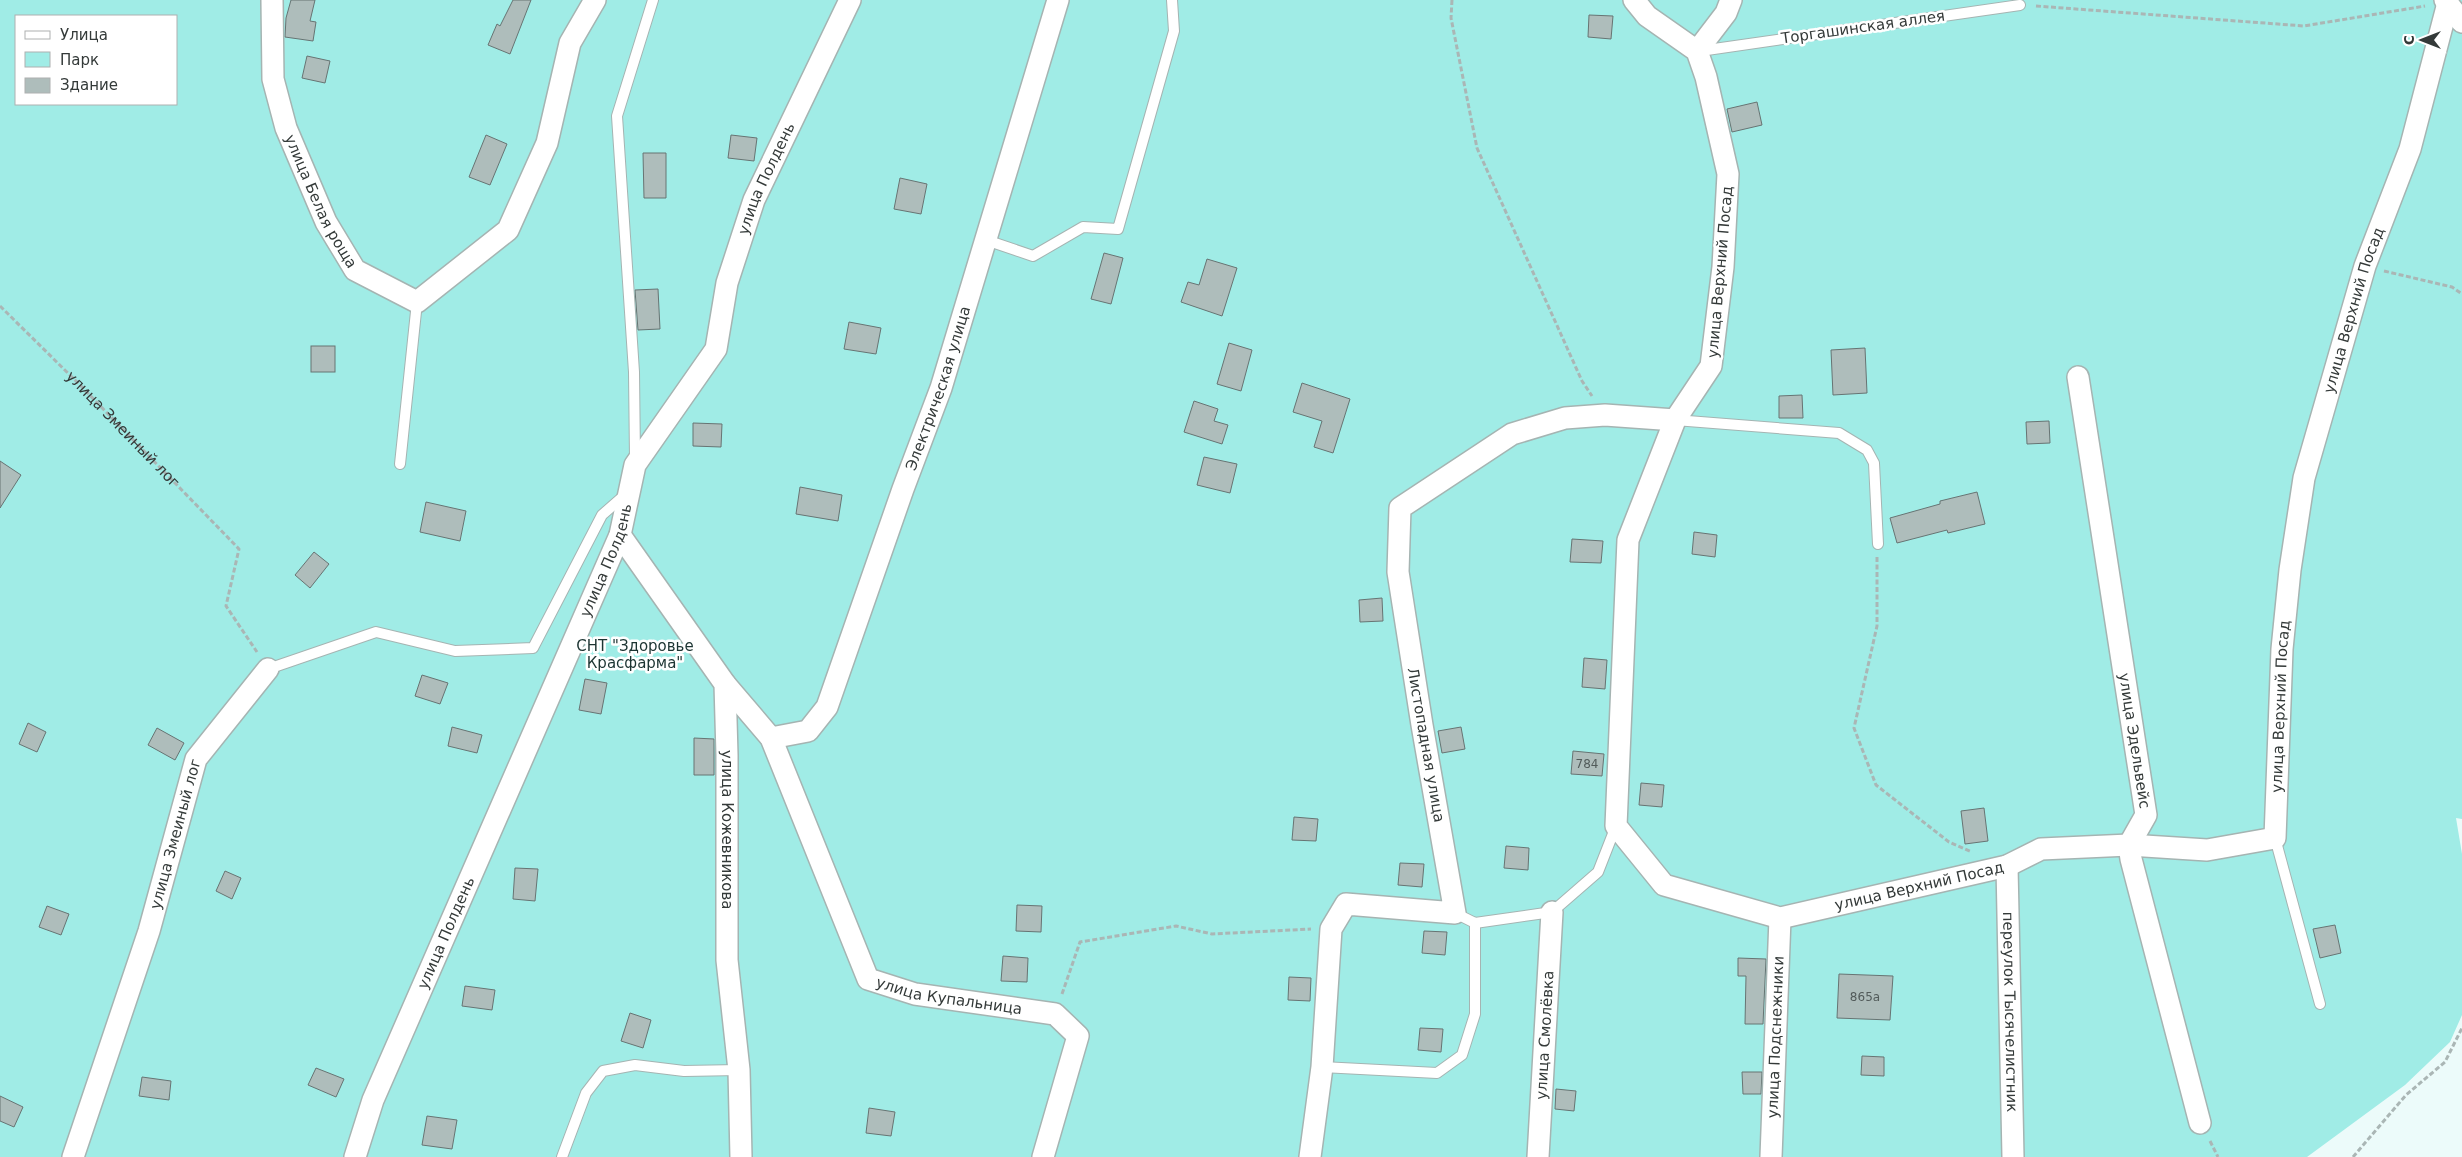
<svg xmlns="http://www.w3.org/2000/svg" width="2462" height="1157" viewBox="0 0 2462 1157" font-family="'DejaVu Sans',sans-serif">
<rect width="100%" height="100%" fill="#ecfbfa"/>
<path fill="#a0ece6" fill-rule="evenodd" d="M0 0H2462V819L2456 818 2462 854V1015L2450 1042 2405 1085 2307 1157H0ZM16 16H176V104H16Z"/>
<g fill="#aebdbb" stroke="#677473">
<path d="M291 0H315L310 21 316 22 313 41 285 37 286 18Z"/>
<path d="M513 0H531L510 54 488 45 497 24 500 26Z"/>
<path d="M1589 15 1613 16 1611 39 1588 37Z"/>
<path d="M307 56 330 61 325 83 302 78Z"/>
<path d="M1757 102 1762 125 1732 132 1727 109Z"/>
<path d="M486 135 507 144 490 185 469 177Z"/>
<path d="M731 135 757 138 754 161 728 158Z"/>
<path d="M643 153H666V198H644Z"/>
<path d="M900 178 927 184 921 214 894 209Z"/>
<path d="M1104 253 1123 258 1111 304 1091 299Z"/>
<path d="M1207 259 1237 268 1222 316 1181 302 1188 282 1199 285Z"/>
<path d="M658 289 660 329 638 330 635 290Z"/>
<path d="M849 322 881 328 876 354 844 349Z"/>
<path d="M1229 343 1252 350 1241 391 1217 384Z"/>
<rect x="311" y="346" width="24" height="26"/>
<path d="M1865 348 1867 393 1833 395 1831 350Z"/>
<path d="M1302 383 1350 399 1333 453 1314 447 1322 421 1293 412Z"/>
<path d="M1802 395 1803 418H1779V396Z"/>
<path d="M1194 401 1218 409 1214 421 1228 425 1222 444 1184 432Z"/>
<path d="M2049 421 2050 443 2027 444 2026 422Z"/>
<path d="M693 423 722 424 721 447 693 446Z"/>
<path d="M1204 457 1237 464 1230 493 1197 485Z"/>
<path d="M0 461 21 475 0 508Z"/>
<path d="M800 487 842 495 838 521 796 514Z"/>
<path d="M1977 492 1985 524 1948 533 1947 530 1897 543 1890 518 1940 504V501Z"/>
<path d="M426 502 466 511 460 541 420 532Z"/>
<path d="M1694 532 1717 535 1715 557 1692 554Z"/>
<path d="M1572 539 1603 541 1601 563 1570 562Z"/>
<path d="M314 552 329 564 310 588 295 575Z"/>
<path d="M1382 598 1383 621 1360 622 1359 600Z"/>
<path d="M1584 658 1607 660 1605 689 1582 687Z"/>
<path d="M422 675 448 683 440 704 415 696Z"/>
<path d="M585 679 607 683 601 714 579 710Z"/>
<path d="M28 723 46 732 37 752 19 744Z"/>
<path d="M452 727 482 735 477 753 448 746Z"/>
<path d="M1461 727 1465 749 1442 753 1438 731Z"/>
<path d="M157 728 184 743 175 760 148 745Z"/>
<path d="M694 738 714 739V775H694Z"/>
<path d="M1573 751 1604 754 1602 776 1571 774Z"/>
<path d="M1641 783 1664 785 1662 807 1639 805Z"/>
<path d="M1984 808 1988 841 1965 844 1961 811Z"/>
<path d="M1294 817 1318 819 1316 841 1292 840Z"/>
<path d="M1506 846 1529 848 1528 870 1504 868Z"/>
<path d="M1400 863 1424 864 1422 887 1398 885Z"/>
<path d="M515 868 538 869 535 901 513 899Z"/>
<path d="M225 871 241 878 232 899 216 891Z"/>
<path d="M1017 905 1042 906 1041 932 1016 931Z"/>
<path d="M47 906 69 914 61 935 39 927Z"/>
<path d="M2335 925 2341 953 2320 958 2313 929Z"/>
<path d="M1424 931 1447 932 1445 955 1422 953Z"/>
<path d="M1003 956 1028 958 1027 982 1001 981Z"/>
<path d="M1738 958 1766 959 1763 1024H1745L1746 976H1738Z"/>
<path d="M1839 974 1893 976 1890 1020 1837 1018Z"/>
<path d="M1289 977 1311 978 1310 1001 1288 1000Z"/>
<path d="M465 986 495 990 492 1010 462 1006Z"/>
<path d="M630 1013 651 1020 643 1048 621 1041Z"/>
<path d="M1420 1028 1443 1029 1441 1052 1418 1050Z"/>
<path d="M1862 1056 1884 1057V1076L1861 1075Z"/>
<path d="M316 1068 344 1079 336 1097 308 1085Z"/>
<path d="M1742 1072H1762L1761 1094H1743Z"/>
<path d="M142 1077 171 1081 169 1100 139 1096Z"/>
<path d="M1556 1089 1576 1091 1574 1111 1555 1109Z"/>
<path d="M0 1096 23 1107 14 1127 0 1121Z"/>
<path d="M869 1108 895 1112 891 1136 866 1133Z"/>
<path d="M427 1116 457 1120 452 1149 422 1145Z"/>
</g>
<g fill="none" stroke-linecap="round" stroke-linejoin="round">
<defs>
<g id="lane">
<path d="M1700 51 2020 5"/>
<path d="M986 240 1033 256 1083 227 1118 229 1174 31 1172 0"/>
<path d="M1675 420 1839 433 1867 450 1874 463 1878 544"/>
<path d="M635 459 634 372 617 116 653 0"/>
<path d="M400 464 417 302"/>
<path d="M268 669 376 632 455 651 533 648 602 515 626 494"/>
<path d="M2275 838 2320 1004"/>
<path d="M1455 913 1475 923 1552 912 1598 872 1616 826"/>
<path d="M1322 1067 1437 1073 1462 1055 1475 1014V923"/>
<path d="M562 1157 586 1093 603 1071 635 1065 684 1071 739 1070"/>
</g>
<g id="street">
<path id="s2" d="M272 0 273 79 286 128 326 222 355 270 417 302 508 230 547 143 570 43 595 0"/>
<path id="s3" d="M1634 0 1647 16 1697 51 1706 77 1728 174 1723 267 1711 366 1675 420 1628 540 1616 826 1664 885 1780 918 2007 866 2041 849 2129 845 2207 850 2275 838 2282 649 2290 570 2304 478 2365 266 2410 149 2448 3"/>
<path d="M2445 0 2462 22"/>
<path d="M1697 51 1726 13 1731 0"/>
<path id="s4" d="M2078 377 2146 815 2129 845 2131 859 2200 1123"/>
<path id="s5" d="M620 535 725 684 727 755V960L739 1070 741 1157"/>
<path id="s6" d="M725 684 771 738 868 979 915 994 1055 1014 1078 1036 1043 1157"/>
<path id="s7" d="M771 738 808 731 827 707 903 489 941 388 1058 0"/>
<path id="s8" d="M2007 866 2013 1157"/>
<path id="s9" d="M73 1157 149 931 196 759 268 669"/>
<path id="s10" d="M355 1157 373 1100 620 535 635 465 716 349 727 283 754 200 850 0"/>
<path d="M1310 1157 1322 1067 1331 929 1346 904 1455 913 1422 725 1398 572 1400 508 1512 434 1565 418 1605 415 1675 420"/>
<path id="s11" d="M1538 1157 1552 912"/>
<path id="s12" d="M1771 1157 1780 918"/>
</g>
</defs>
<use href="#lane" stroke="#a5b4b2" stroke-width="12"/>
<use href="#street" stroke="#a5b4b2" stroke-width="24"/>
<g stroke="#aab6b5" stroke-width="3" stroke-dasharray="5 2.5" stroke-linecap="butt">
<path d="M1452 0 1451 18 1477 148 1582 381 1592 396"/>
<path d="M2036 6 2304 26 2425 6"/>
<path d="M2384 271 2452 287 2462 294"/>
<path id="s1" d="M0 306 79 384 239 549 226 606 257 652"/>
<path d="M1877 557V626L1854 728 1876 785 1949 842 1972 852"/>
<path d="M1062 994 1080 942 1176 926 1212 934 1311 929"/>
<path d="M2210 1141 2218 1157"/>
<path d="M2353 1157 2406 1095 2445 1062 2462 1028"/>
</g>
<use href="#lane" stroke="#fff" stroke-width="10"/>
<use href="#street" stroke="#fff" stroke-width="21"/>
</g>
<g text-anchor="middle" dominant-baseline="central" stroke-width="5" stroke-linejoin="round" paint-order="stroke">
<g font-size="12" fill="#525b5a">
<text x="1587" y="764">784</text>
<text x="1865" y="997">865а</text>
</g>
<g font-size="15" fill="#343a39" stroke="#fff">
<text transform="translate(1863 27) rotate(-8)">Торгашинская аллея</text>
<text stroke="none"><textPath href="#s10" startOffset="1068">улица Полдень</textPath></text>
<text stroke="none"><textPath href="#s2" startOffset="211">улица Белая роща</textPath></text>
<text transform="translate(1720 272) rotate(-85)">улица Верхний Посад</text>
<text stroke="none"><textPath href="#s3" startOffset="2121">улица Верхний Посад</textPath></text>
<text stroke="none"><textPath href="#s7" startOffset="406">Электрическая улица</textPath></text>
<text stroke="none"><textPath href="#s1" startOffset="174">улица Змеиный лог</textPath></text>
<text stroke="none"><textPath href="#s10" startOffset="648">улица Полдень</textPath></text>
<text stroke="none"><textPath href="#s3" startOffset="1716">улица Верхний Посад</textPath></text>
<text stroke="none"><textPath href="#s4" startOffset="368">улица Эдельвейс</textPath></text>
<text transform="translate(1426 745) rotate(80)">Листопадная улица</text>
<text stroke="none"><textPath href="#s5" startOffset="328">улица Кожевникова</textPath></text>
<text stroke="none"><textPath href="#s9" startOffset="339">улица Змеиный лог</textPath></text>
<text stroke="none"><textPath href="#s3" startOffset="1221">улица Верхний Посад</textPath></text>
<text stroke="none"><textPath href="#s10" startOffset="242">улица Полдень</textPath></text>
<text stroke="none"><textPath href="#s6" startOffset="414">улица Купальница</textPath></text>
<text stroke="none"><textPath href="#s8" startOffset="146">переулок Тысячелистник</textPath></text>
<text stroke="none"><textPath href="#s11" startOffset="122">улица Смолёвка</textPath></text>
<text stroke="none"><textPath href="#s12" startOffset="120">улица Подснежники</textPath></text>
</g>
<g font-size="15" fill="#1c3432" stroke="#fff">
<text x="635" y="646">СНТ "Здоровье<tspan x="635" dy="17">Красфарма"</tspan></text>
</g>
</g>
<rect x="15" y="15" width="162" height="90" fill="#ffffff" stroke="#aeb0b0"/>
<rect x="25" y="31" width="25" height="8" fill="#ffffff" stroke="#aeb0b0"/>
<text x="60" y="40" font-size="15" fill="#343a39">Улица</text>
<rect x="25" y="52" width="25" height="15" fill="#a0ece6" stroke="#aeb0b0"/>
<text x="60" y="65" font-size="15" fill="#343a39">Парк</text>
<rect x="25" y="78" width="25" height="15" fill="#aebdbb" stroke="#aeb0b0"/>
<text x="60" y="90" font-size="15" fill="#343a39">Здание</text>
<g transform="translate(2422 40) rotate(270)" stroke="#ffffff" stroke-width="4" paint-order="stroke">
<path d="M0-4L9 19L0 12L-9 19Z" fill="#343a39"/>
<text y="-8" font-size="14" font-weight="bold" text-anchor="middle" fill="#343a39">С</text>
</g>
</svg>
